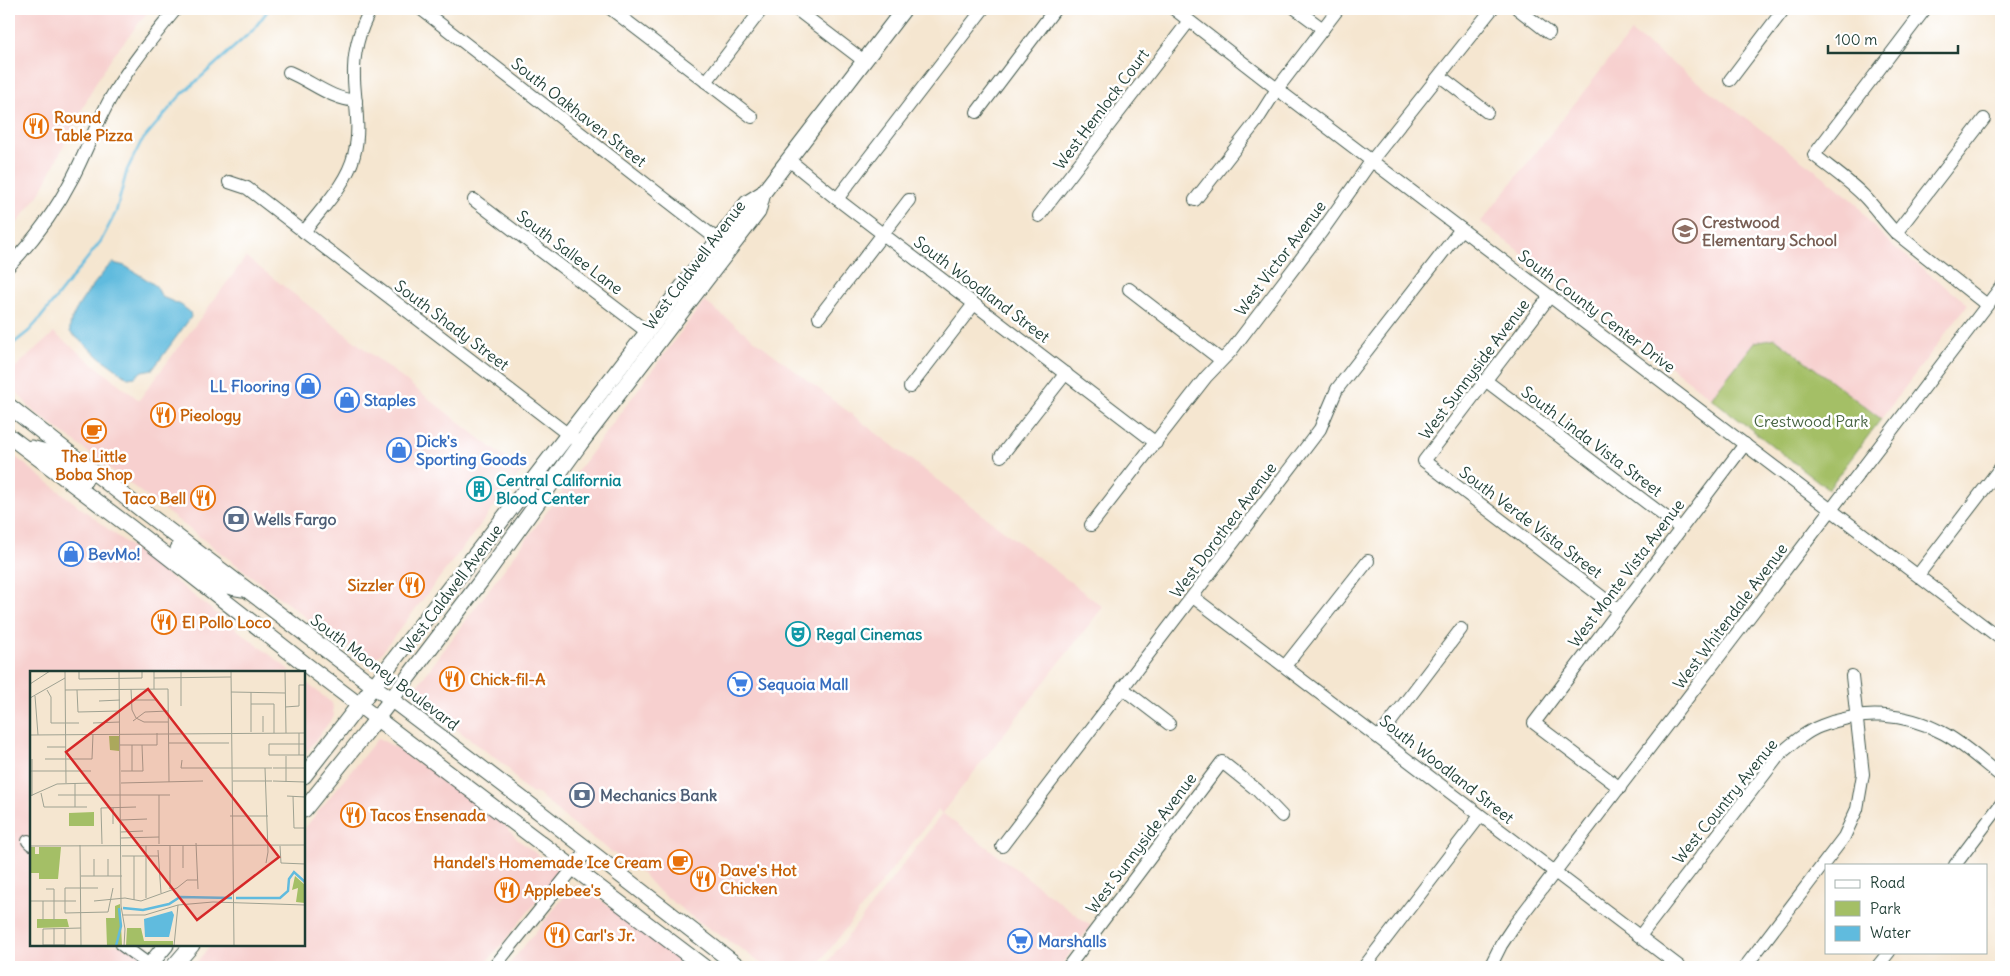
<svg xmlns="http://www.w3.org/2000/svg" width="2010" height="976" viewBox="0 0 2010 976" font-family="Delius,sans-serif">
<rect width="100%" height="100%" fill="#fff"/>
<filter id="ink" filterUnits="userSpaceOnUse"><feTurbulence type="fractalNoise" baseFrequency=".02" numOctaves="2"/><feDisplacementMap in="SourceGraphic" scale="10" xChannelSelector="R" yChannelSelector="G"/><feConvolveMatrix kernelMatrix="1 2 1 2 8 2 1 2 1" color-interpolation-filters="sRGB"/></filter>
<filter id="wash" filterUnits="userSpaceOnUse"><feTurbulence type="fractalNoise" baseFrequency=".0096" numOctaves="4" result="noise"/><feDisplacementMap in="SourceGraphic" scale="20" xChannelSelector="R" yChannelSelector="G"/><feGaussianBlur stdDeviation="1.12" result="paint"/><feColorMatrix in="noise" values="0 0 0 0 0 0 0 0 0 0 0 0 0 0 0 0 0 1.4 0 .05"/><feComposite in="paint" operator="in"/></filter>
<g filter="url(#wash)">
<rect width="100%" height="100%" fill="#f5e6d0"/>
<g fill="#f7d0cf">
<path d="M9 9H150L113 56 96 82 40 193 9 234Z"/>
<path d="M1631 32 1823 176 1855 202 1873 226 1893 246 1968 304 1881 419 1775 338 1755 342 1711 398 1481 222Z"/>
<path d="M246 257 522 471 379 656 364 658 323 627 321 629 30 408 9 382V373L54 333 139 400Z"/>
<path d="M704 301 1103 607 942 813 1091 926 1059 967H824L942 814 938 810 816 967H766L737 946 696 920 655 888 644 875 570 822 538 794 532 793 520 784 507 767 419 701 417 686Z"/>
<path d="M9 452 292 672H31V945H150L133 967H9Z"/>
<path d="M304 681 332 703 334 716 304 755Z"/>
<path d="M378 738 406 753 407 756 418 764 422 763 504 824 517 839 561 872 483 967H192L211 945H304V829Z"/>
<path d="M581 885 676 956 691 967H507L572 887Z"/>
</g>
<path fill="#a4bf66" stroke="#627e4d" d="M1775 338 1881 419 1828 489 1711 398 1755 342Z"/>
<path fill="#60bbde" stroke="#407c89" d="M113 263 125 266 143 277 156 286 162 297 181 305 190 312 191 317 153 369 142 371 135 377 128 378 102 359 70 332C67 314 96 282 107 268Z"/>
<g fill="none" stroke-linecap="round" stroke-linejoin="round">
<path stroke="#60bbde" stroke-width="2.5" d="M9 347 29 331 38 321 101 241 116 212 127 170 141 142 180 96 253 30 269 9"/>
</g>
</g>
<g filter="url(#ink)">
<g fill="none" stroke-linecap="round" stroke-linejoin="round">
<defs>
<g id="minor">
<path d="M421 9 718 240"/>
<path d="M611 9 752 117"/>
<path d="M796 9 864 61"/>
<path d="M1174 9 1277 89 2001 639"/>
<path d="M1296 9 1323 29"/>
<path d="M1518 9 1549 33"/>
<path d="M1925 9 1814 155C1830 168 1848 180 1863 195 1875 207 1884 221 1896 233L1987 305"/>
<path d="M289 72C312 82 331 99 356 101"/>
<path d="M1440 76 1487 112"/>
<path d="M1730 80 1784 9"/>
<path d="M706 82 762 9"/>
<path d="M977 112 1055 9"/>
<path d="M789 160 837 199 1156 443"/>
<path d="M229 182 247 188 574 439"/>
<path d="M837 199 983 9"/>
<path d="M474 200 646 331"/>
<path d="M1195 200 1256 122 1277 89 1338 9"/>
<path d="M1039 216 1189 21"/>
<path d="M304 232C321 209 347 184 354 155 361 130 355 104 354 79 353 55 359 30 371 9"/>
<path d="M1896 233 1984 119"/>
<path d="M9 266C34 240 56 210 73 177 87 150 97 121 113 94 131 64 154 36 176 9"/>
<path d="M1129 289 1221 360"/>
<path d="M1550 296 1424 461 1619 610"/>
<path d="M819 317 909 200"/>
<path d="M1485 380 1680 528"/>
<path d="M910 387 974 304"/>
<path d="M1001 456 1066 373"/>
<path d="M1091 525 1206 377 1231 351 1322 231 1372 160 1492 9"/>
<path d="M1918 575 2001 467"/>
<path d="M1193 597 1680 967"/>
<path d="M1285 666 1368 561"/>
<path d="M1122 688 1169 724"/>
<path d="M1379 737 1461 629"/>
<path d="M1620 788 1534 723 1745 444"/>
<path d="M28 841 31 844"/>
<path d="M1002 846 1320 429 1337 389 1461 229"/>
<path d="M1955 865 2001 804"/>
<path d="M1640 936 1780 754C1792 744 1805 732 1821 726 1860 710 1905 712 1943 733 1964 744 1982 762 2001 776"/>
<path d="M122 945 152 967"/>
<path d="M494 967 588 850"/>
<path d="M1068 967 1222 762 1257 790 1282 816"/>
<path d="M1364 967 1480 816"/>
<path d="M1490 967 1501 945 1515 924 2001 287"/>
<path d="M1745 967 1844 837 1857 809 1863 774 1852 676"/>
<path d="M1877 967 1889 952"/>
</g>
<g id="major">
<path d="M9 406 142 510 529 804 739 967"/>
<path d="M9 436 130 527 305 664 704 967"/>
<path d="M31 448 50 453 85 480"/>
<path d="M178 549C196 564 217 587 242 589"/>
<path d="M304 776 747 203 763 193 904 9"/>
<path d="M304 810 365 734 481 581 580 444 758 212 763 193"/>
<path d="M148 967 166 945"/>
<path d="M173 967 192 945"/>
</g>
</defs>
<use href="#minor" stroke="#3f564b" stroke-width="14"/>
<use href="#major" stroke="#3f564b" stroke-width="17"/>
<use href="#minor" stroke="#fff" stroke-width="12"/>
<use href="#major" stroke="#fff" stroke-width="15"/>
</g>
</g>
<defs>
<symbol id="restaurant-ring" viewBox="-11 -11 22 22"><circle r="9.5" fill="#fff" stroke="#e8710a" stroke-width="1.5"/><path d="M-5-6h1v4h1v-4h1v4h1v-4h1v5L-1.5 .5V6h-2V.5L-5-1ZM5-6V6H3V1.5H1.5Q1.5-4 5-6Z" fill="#e8710a"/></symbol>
<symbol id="school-ring" viewBox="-11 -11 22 22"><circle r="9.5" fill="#fff" stroke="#8d6e63" stroke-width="1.5"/><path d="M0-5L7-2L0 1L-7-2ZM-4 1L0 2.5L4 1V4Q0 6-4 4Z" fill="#8d6e63"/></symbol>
<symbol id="shop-ring" viewBox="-11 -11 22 22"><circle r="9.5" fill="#fff" stroke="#3f7fe0" stroke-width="1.5"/><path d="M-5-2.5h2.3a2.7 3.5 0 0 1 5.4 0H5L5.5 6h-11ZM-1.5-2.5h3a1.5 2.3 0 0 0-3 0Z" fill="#3f7fe0"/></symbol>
<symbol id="cafe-ring" viewBox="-11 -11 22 22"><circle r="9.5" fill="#fff" stroke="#e8710a" stroke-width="1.5"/><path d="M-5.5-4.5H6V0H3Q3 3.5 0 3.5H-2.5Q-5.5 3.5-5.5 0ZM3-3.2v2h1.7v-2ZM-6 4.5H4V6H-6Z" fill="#e8710a"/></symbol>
<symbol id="building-ring" viewBox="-11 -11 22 22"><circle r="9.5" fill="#fff" stroke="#0f9aa8" stroke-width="1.5"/><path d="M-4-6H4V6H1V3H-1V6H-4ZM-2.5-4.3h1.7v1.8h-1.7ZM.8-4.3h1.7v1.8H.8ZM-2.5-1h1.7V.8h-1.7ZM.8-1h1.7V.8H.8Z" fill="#0f9aa8"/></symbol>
<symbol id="bank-ring" viewBox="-11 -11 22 22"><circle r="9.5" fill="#fff" stroke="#5c6f8a" stroke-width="1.5"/><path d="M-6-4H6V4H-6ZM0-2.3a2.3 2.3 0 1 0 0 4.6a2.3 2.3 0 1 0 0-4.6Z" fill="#5c6f8a"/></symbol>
<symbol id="theatre-ring" viewBox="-11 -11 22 22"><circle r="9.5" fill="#fff" stroke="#0f9aa8" stroke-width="1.5"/><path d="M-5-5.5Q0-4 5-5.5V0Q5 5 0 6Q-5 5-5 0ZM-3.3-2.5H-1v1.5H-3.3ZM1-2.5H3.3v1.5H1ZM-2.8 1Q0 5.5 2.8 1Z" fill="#0f9aa8"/></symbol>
<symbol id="supermarket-ring" viewBox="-11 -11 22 22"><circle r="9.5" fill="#fff" stroke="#3f7fe0" stroke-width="1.5"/><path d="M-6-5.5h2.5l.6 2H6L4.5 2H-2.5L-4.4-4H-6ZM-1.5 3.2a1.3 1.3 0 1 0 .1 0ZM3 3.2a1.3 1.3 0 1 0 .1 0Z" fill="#3f7fe0"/></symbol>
</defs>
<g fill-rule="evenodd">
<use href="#restaurant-ring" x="22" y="112" width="28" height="28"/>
<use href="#school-ring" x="1671" y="217" width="28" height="28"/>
<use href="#shop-ring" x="294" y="372" width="28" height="28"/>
<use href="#shop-ring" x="333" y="386" width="28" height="28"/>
<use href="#restaurant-ring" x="149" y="401" width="28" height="28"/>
<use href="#cafe-ring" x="80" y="417" width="28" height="28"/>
<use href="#shop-ring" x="385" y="436" width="28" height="28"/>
<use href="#building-ring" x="465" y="475" width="28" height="28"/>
<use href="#restaurant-ring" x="189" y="484" width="28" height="28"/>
<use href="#bank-ring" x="222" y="505" width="28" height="28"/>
<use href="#shop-ring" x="57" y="540" width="28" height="28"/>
<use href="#restaurant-ring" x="398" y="571" width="28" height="28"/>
<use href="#restaurant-ring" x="150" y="608" width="28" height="28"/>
<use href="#theatre-ring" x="784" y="620" width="28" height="28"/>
<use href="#restaurant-ring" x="438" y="665" width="28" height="28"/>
<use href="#supermarket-ring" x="726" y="670" width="28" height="28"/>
<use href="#bank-ring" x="568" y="781" width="28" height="28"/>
<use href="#restaurant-ring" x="339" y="801" width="28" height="28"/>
<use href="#cafe-ring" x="666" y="848" width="28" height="28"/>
<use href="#restaurant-ring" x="689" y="865" width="28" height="28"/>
<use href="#restaurant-ring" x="493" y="876" width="28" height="28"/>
<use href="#restaurant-ring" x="543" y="921" width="28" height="28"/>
<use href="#supermarket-ring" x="1006" y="927" width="28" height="28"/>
</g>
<g text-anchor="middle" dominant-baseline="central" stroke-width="5" stroke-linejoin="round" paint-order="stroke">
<g font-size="16" fill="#1f3d34" stroke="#fff">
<text transform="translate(1101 109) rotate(-53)">West Hemlock Court</text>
<text transform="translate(579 112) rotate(38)">South Oakhaven Street</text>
<text transform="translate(570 252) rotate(37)">South Sallee Lane</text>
<text transform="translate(1280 258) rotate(-53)">West Victor Avenue</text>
<text transform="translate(694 265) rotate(-53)">West Caldwell Avenue</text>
<text transform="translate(982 289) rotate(37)">South Woodland Street</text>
<text transform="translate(1597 311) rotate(37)">South County Center Drive</text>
<text transform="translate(452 325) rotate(37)">South Shady Street</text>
<text transform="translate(1474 369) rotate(-53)">West Sunnyside Avenue</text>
<text transform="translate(1592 441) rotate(37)">South Linda Vista Street</text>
<text transform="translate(1531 522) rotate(37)">South Verde Vista Street</text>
<text transform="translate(1223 530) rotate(-53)">West Dorothea Avenue</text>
<text transform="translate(1626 573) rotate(-53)">West Monte Vista Avenue</text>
<text transform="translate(451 589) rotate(-53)">West Caldwell Avenue</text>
<text transform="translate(1730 616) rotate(-53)">West Whitendale Avenue</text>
<text transform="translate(385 672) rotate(37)">South Mooney Boulevard</text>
<text transform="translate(1447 769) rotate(38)">South Woodland Street</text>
<text transform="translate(1725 801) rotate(-51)">West Country Avenue</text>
<text transform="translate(1141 843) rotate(-53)">West Sunnyside Avenue</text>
</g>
<g font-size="16" font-weight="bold" fill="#c56008" stroke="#fff" text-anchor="start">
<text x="54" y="117">Round<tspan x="54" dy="18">Table Pizza</tspan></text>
<text x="180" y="415">Pieology</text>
<text x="94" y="456" text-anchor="middle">The Little<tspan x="94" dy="18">Boba Shop</tspan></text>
<text x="186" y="498" text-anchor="end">Taco Bell</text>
<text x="394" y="585" text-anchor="end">Sizzler</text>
<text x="182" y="622">El Pollo Loco</text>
<text x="470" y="679">Chick-fil-A</text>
<text x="370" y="815">Tacos Ensenada</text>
<text x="662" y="862" text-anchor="end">Handel's Homemade Ice Cream</text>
<text x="720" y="870">Dave's Hot<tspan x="720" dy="18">Chicken</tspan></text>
<text x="524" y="890">Applebee's</text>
<text x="574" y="935">Carl's Jr.</text>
</g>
<g font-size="16" font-weight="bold" fill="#785e54" stroke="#fff" text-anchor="start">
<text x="1702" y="222">Crestwood<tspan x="1702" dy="18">Elementary School</tspan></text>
</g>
<g font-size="16" font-weight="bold" fill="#366cbe" stroke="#fff" text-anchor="start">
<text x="290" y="386" text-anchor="end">LL Flooring</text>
<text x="364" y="400">Staples</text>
<text x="416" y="441">Dick's<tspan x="416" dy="18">Sporting Goods</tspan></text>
<text x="88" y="554">BevMo!</text>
<text x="758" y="684">Sequoia Mall</text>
<text x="1038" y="941">Marshalls</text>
</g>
<g font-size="16" fill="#476443" stroke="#fff">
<text x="1811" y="421">Crestwood Park</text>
</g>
<g font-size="16" font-weight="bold" fill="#0d838f" stroke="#fff" text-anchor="start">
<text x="496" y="480">Central California<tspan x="496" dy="18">Blood Center</tspan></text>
<text x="816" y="634">Regal Cinemas</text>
</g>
<g font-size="16" font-weight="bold" fill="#4e5e75" stroke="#fff" text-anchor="start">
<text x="254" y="519">Wells Fargo</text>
<text x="600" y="795">Mechanics Bank</text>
</g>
</g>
<g transform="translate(30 671)">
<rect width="275" height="275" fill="#f5e6d0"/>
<path d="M79 65H89V80L80 79ZM64 141V155H39V142ZM0 176H5V183H9V176H31L28 208H9V202H0ZM265 205 275 214V232L266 231 268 217 262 219ZM90 233 92 275H77L76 247H85V235ZM7 248H37L39 256 7 257ZM97 257H111L114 270H143V275H96Z" fill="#a4bf66"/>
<path d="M142 240 144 244 139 266H115L114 248Z" fill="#60bbde"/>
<path fill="none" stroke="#60bbde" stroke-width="2.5" d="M206 227H250L258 220 259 208 264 201 275 211M93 237 113 239 139 233 150 226 202 227M86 275 91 255 89 237"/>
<path fill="none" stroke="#9fa292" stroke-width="1" d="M35 0 36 112M49 0V8L112 7V0M89 0 91 235 95 258M124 0V18M151 0V35M201 0 204 275M255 0 256 62M124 7 201 6M0 13 20 0M101 18 102 39 106 47 114 51H138M17 19 21 26V52H49M35 19 138 18 139 111M47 19 48 41 90 40M201 21 255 22M221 21V61M5 25 8 64M0 27 35 7M101 29H127M69 30 90 29M221 33H244V62M255 36 269 35V14H275M233 45V61M103 50 115 41 138 40M63 52 90 51M269 62V84M0 64 275 62M139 72H199M275 73H239V84H275M90 74H127V62M102 74V100M17 76H36M256 85V111M2 88V125M15 88H62L63 63M152 89 151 97H242M235 97 238 181 236 192M243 97H275M0 100H61M91 100H113L112 74M203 110H242M243 110 275 111M45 112V136M91 112 173 110M11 122 14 136H57M28 124H140M129 124V173M0 125 27 113 61 112M257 125 275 126M263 125 264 157H275M83 137V153M200 145H238M91 149 117 148M91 161 113 160M91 167 129 166M166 172 168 218M72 173 71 137 106 136M50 174 51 275M116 174V227M140 174V218M153 174V197M0 175 275 174M250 175 251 192 275 193M128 179 131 222M92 185H128M104 185V229M64 188V205M78 188V205M51 205H92M68 217H35V242L78 241 83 217M16 218H24V249M0 230H46M13 230V249M64 230 95 227 111 230 147 217 157 209H167M93 244H115L148 234 183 231 275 234M24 257V274M13 274H35V257M13 275V258L51 257M94 275 95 258M144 275 148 234"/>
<path fill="#d62828" fill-opacity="0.15" stroke="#d62828" stroke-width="2.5" d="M118 18 249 186 167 249 36 81Z"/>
<rect width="275" height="275" fill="none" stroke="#1f3d34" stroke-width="2.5"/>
</g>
<rect width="2010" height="976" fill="none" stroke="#fff" stroke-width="30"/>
<rect x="1825" y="864" width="162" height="90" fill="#ffffff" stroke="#a5b1ae"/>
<rect x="1835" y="880" width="25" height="8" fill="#ffffff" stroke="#a5b1ae"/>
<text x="1870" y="888" font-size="15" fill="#1f3d34">Road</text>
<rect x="1835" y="901" width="25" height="15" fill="#a4bf66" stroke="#a5b1ae"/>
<text x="1870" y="914" font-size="15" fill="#1f3d34">Park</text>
<rect x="1835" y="926" width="25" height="15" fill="#60bbde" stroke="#a5b1ae"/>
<text x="1870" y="938" font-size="15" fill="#1f3d34">Water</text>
<path d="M1828 45v8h130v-8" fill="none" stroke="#1f3d34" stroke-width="2.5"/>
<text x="1835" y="45" font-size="15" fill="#1f3d34" stroke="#ffffff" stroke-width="4" paint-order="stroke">100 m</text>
</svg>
